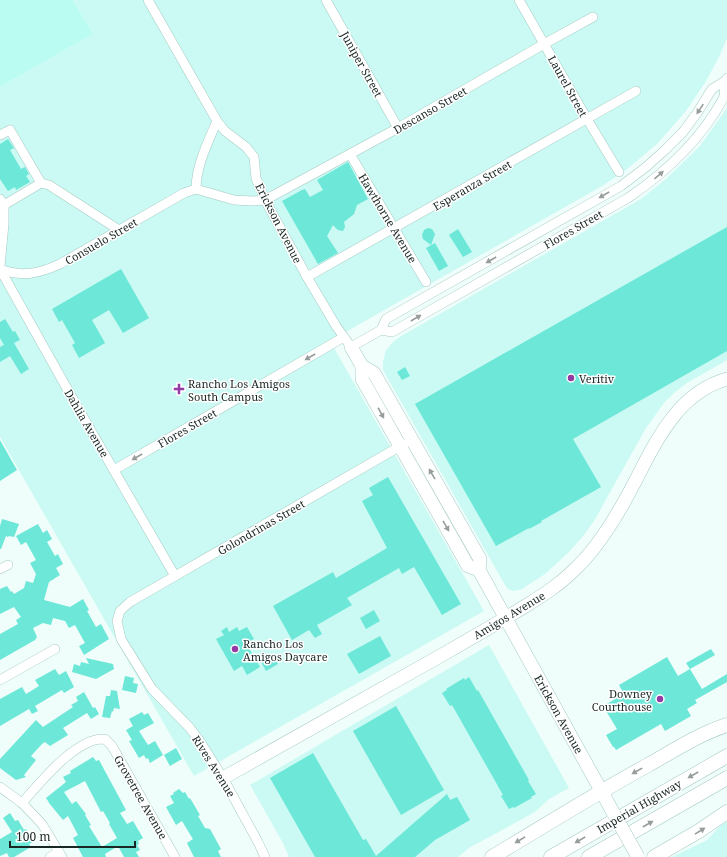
<svg xmlns="http://www.w3.org/2000/svg" width="727" height="857" viewBox="0 0 727 857" font-family="'Noto Serif',serif">
<rect width="100%" height="100%" fill="#effefb"/>
<g fill="#cafaf3">
<path d="M73 0H727V38L719 57 706 81 686 111 658 143 625 171 602 186 330 341 484 611 194 776 0 437V87L93 34Z"/>
<path d="M727 108V360L687 383 675 392 664 403 646 428 594 521 584 535 570 551 545 574 522 589 513 591 508 589 505 585 383 370V361L386 350 394 341 403 335 641 199 666 179 700 146Z"/>
<path d="M489 645 569 788 549 799 535 812 469 848 458 857H289L283 843 250 785Z"/>
<path d="M727 821V857H672L707 840 721 825Z"/>
</g>
<path fill="#bafcf2" d="M0 0H73L93 34 0 87Z"/>
<g fill="#6ce7d8" fill-rule="evenodd">
<path d="M8 139 14 148 10 150 21 169 25 167 29 174 26 176 30 182 16 190 15 187 8 191 0 179V144Z"/>
<path d="M348 162 368 199 357 205 354 214 344 222 345 227 343 231 338 230 333 225 327 236 338 253 318 264 282 201 302 190 305 189 310 197 323 190 317 180Z"/>
<path d="M727 227V351L573 439 601 487 541 521 542 522 529 529V528L496 546 415 404Z"/>
<path d="M428 228 432 229 435 234 431 245 423 239 422 235 424 230Z"/>
<path d="M458 229 472 252 463 257 449 235Z"/>
<path d="M435 243 448 266 439 271 426 248Z"/>
<path d="M121 269 149 318 123 333 109 310 92 320 105 343 79 358 72 345 75 343 62 320 59 322 52 309Z"/>
<path d="M5 319 13 332 15 331 20 340 14 343 29 369 21 374 10 356 0 362V347L4 345 0 338V322Z"/>
<path d="M405 367 410 376 402 380 397 372Z"/>
<path d="M0 440 17 470 0 481Z"/>
<path d="M388 477 461 604 442 615 414 567 402 574 399 568 347 598 352 605 317 625 322 634 315 638 309 630 292 640 273 606 333 572 336 578 387 548 362 501 373 495 369 488Z"/>
<path d="M2 519 19 524 14 537 9 536 8 537 6 536 1 549H0V526Z"/>
<path d="M38 524 43 533 47 530 52 539 47 542 55 556 58 554 63 564 56 568 60 575 49 582 44 600 70 607 83 599 89 610 87 611 96 627 101 624 109 639 84 655 79 646 85 643 75 625 69 628 65 621 53 618 51 625 43 623 33 628 37 637 35 640 0 660V634L18 624 16 620 21 617 14 607 0 614V589L7 586 11 592 12 591 14 594 24 588 26 581 33 583 36 574 30 563 36 560 26 542 21 545 16 536Z"/>
<path d="M374 610 380 621 366 629 360 618Z"/>
<path d="M227 627 229 632 237 627 239 631 247 627 254 639 246 643 260 667 247 675 242 666 234 671 216 639 224 635 221 631Z"/>
<path d="M380 636 391 656 359 674 347 654Z"/>
<path d="M711 649 715 655 690 669 702 689 727 674V682L695 700 697 703 687 709 691 716 665 731 661 724 616 750 614 747H613L606 735 617 729 603 706 624 694 619 685 667 657 678 676 690 669 686 663Z"/>
<path d="M273 655 278 664 266 671 261 662Z"/>
<path d="M86 658 113 664 114 669 96 679 72 672 74 664 80 666 81 662 89 664Z"/>
<path d="M55 669 59 675 66 671 74 687 64 693 62 690 35 706 38 711 32 714 29 709 0 726V699L22 687 26 694 39 686 35 680Z"/>
<path d="M125 676 134 678 133 683 138 684 136 693 122 690Z"/>
<path d="M469 677 477 691 478 690 529 780 528 781 536 794 531 797 532 798 514 808 513 807 509 809 501 796 503 795 452 705 450 706 442 693 447 690 446 689 464 678 465 680Z"/>
<path d="M111 690 117 691 120 709 114 708 113 712 112 711 110 718 102 717 106 696H110Z"/>
<path d="M84 692 93 708 95 707 99 714 91 719 87 713 63 728 68 735 50 746 45 742 42 744 31 756 36 760 24 775 26 777 16 780 0 768V759L36 720 43 727 73 707 71 705 78 701 76 697Z"/>
<path d="M396 706 444 790 401 815 353 731Z"/>
<path d="M142 712 144 715 148 713 154 723 139 731 148 745 155 741 163 755 150 763 148 758 146 759 144 755 139 758 129 741 132 740 126 730 133 726 129 719Z"/>
<path d="M176 748 182 759 170 766 164 755Z"/>
<path d="M313 753 363 840 366 839 376 856 447 794 450 800 457 797 470 820 435 840 415 857H315L270 778Z"/>
<path d="M93 757 96 761 99 760 126 810 120 813 127 824 133 821 143 838 138 841 139 844 137 845 140 850 136 852 139 857H124L118 846 105 854 106 857H83L73 838 78 835 68 816 63 820 49 803 48 801 51 799 48 801 46 798 66 782 63 777 71 773 70 771ZM85 781 101 812 103 811 110 823 109 824 117 838 102 847 89 826 91 825 85 815 86 814 76 801 72 804 64 792Z"/>
<path d="M179 789 183 793 185 792 189 799 190 798 200 815 198 816 205 828 210 829 221 849 218 851 221 857H194L187 843 193 839 191 836 182 821 176 825 166 807 174 803 170 796 174 794 173 793Z"/>
<path d="M10 813 15 821 18 820 24 830 26 829 33 842 29 844 31 847 14 857H9L7 853 0 856V839L12 832 3 818Z"/>
</g>
<g fill="none" stroke-linecap="round" stroke-linejoin="round">
<defs>
<g id="street">
<path d="M148 0 217 121 225 131 246 147 254 157 256 178 265 200 307 277 336 326 351 347 381 330 386 319 621 186 646 167 665 150 683 132 697 113 712 89 725 81"/>
<path d="M326 0 398 128"/>
<path d="M519 0 587 119 619 172"/>
<path d="M0 135 10 130 41 183 49 185 119 230"/>
<path d="M350 154 426 282"/>
<path d="M196 189C196 166 208 142 217 121"/>
<path d="M0 199 4 205 41 183"/>
<path d="M0 266 4 224V205"/>
<path d="M0 269C22 278 40 273 60 264L184 193 196 189 234 200 253 201 265 200 398 128 544 44 593 17"/>
<path d="M0 269 79 410 175 576"/>
<path d="M307 277 636 91"/>
<path d="M381 330 392 332 628 198C665 173 701 139 723 99 726 93 723 85 727 78"/>
<path d="M114 470 344 337"/>
<path d="M0 569 8 565"/>
<path d="M0 680 55 649"/>
<path d="M0 787 22 803 42 824 62 857"/>
<path d="M22 803C40 783 76 737 105 739L112 746 175 857"/>
<path d="M50 857 59 852"/>
<path d="M265 857 258 842 223 778 199 740 189 727 152 689 121 639 117 621 120 611 130 602 404 444"/>
</g>
<g id="secondary">
<path d="M351 347 362 366V379L468 566 479 570"/>
<path d="M362 366 374 373 480 559 479 570 614 814"/>
<path d="M223 778C296 737 369 696 442 655 468 640 494 625 519 610 538 598 557 587 573 571 594 552 610 527 624 502 650 457 670 395 727 379"/>
</g>
<g id="primary">
<path d="M492 857C544 826 595 794 648 765 673 751 699 734 727 725"/>
<path d="M551 857 727 756"/>
<path d="M589 857 727 778"/>
<path d="M654 857 699 831 727 812"/>
</g>
</defs>
<use href="#street" stroke="#a5cac4" stroke-width="10"/>
<use href="#secondary" stroke="#a5cac4" stroke-width="14"/>
<use href="#primary" stroke="#a5cac4" stroke-width="15"/>
<use href="#street" stroke="#fff" stroke-width="9"/>
<use href="#secondary" stroke="#fff" stroke-width="13"/>
<use href="#primary" stroke="#fff" stroke-width="14"/>
<defs>
<path id="secondary-bridge" d="M614 814 638 857"/>
</defs>
<use href="#secondary-bridge" stroke="#a5cac4" stroke-width="14" stroke-linecap="butt"/>
<use href="#secondary-bridge" stroke="#fff" stroke-width="13"/>
</g>
<defs><path id="oneway-solid" d="M-6-.8H1V-3.2L6.5 0L1 3.2V.8H-6Z"/></defs>
<g fill="#979d9c">
<use href="#oneway-solid" transform="translate(700 109) rotate(123)"/>
<use href="#oneway-solid" transform="translate(659 175) rotate(-41)"/>
<use href="#oneway-solid" transform="translate(604 195) rotate(150)"/>
<use href="#oneway-solid" transform="translate(491 260) rotate(150)"/>
<use href="#oneway-solid" transform="translate(416 318) rotate(-30)"/>
<use href="#oneway-solid" transform="translate(310 357) rotate(150)"/>
<use href="#oneway-solid" transform="translate(381 413) rotate(61)"/>
<use href="#oneway-solid" transform="translate(137 457) rotate(150)"/>
<use href="#oneway-solid" transform="translate(432 474) rotate(-120)"/>
<use href="#oneway-solid" transform="translate(446 526) rotate(60)"/>
<use href="#oneway-solid" transform="translate(637 771) rotate(151)"/>
<use href="#oneway-solid" transform="translate(693 775) rotate(150)"/>
<use href="#oneway-solid" transform="translate(648 824) rotate(-30)"/>
<use href="#oneway-solid" transform="translate(700 831) rotate(-32)"/>
<use href="#oneway-solid" transform="translate(520 840) rotate(149)"/>
<use href="#oneway-solid" transform="translate(580 840) rotate(150)"/>
</g>
<g fill="#933aa5" stroke="#fff" stroke-width="1.5">
<circle cx="571" cy="378" r="4"/>
<path d="M177 383h4v4h4v4h-4v4h-4v-4h-4v-4h4z"/>
<circle cx="235" cy="649" r="4"/>
<circle cx="660" cy="699" r="4"/>
</g>
<g text-anchor="middle" dominant-baseline="central" stroke-width="3" stroke-linejoin="round" paint-order="stroke">
<g font-size="11" fill="#182624" stroke="#fff">
<text transform="translate(362 64) rotate(61)">Juniper Street</text>
<text transform="translate(568 86) rotate(61)">Laurel Street</text>
<text transform="translate(430 110) rotate(-30)">Descanso Street</text>
<text transform="translate(472 185) rotate(-30)">Esperanza Street</text>
<text transform="translate(388 218) rotate(59)">Hawthorne Avenue</text>
<text transform="translate(279 223) rotate(63)">Erickson Avenue</text>
<text transform="translate(573 229) rotate(-30)">Flores Street</text>
<text transform="translate(101 241) rotate(-30)">Consuelo Street</text>
<text transform="translate(87 423) rotate(60)">Dahlia Avenue</text>
<text transform="translate(187 428) rotate(-30)">Flores Street</text>
<text transform="translate(261 527) rotate(-30)">Golondrinas Street</text>
<text transform="translate(509 615) rotate(-31)">Amigos Avenue</text>
<text transform="translate(559 714) rotate(61)">Erickson Avenue</text>
<text transform="translate(214 766) rotate(58)">Rives Avenue</text>
<text transform="translate(141 797) rotate(60)">Grovetree Avenue</text>
<text transform="translate(639 806) rotate(-30)">Imperial Highway</text>
</g>
<g font-size="11" fill="#182624" stroke="#fff" text-anchor="start">
<text x="579" y="378">Veritiv</text>
<text x="188" y="383">Rancho Los Amigos<tspan x="188" dy="13">South Campus</tspan></text>
<text x="243" y="643">Rancho Los<tspan x="243" dy="13">Amigos Daycare</tspan></text>
<text x="652" y="693" text-anchor="end">Downey<tspan x="652" dy="13">Courthouse</tspan></text>
</g>
</g>
<path d="M10 841v6h125v-6" fill="none" stroke="#182624" stroke-width="2"/>
<text x="16" y="841" font-size="12" fill="#182624" stroke="#ffffff" stroke-width="3" paint-order="stroke">100 m</text>
</svg>
